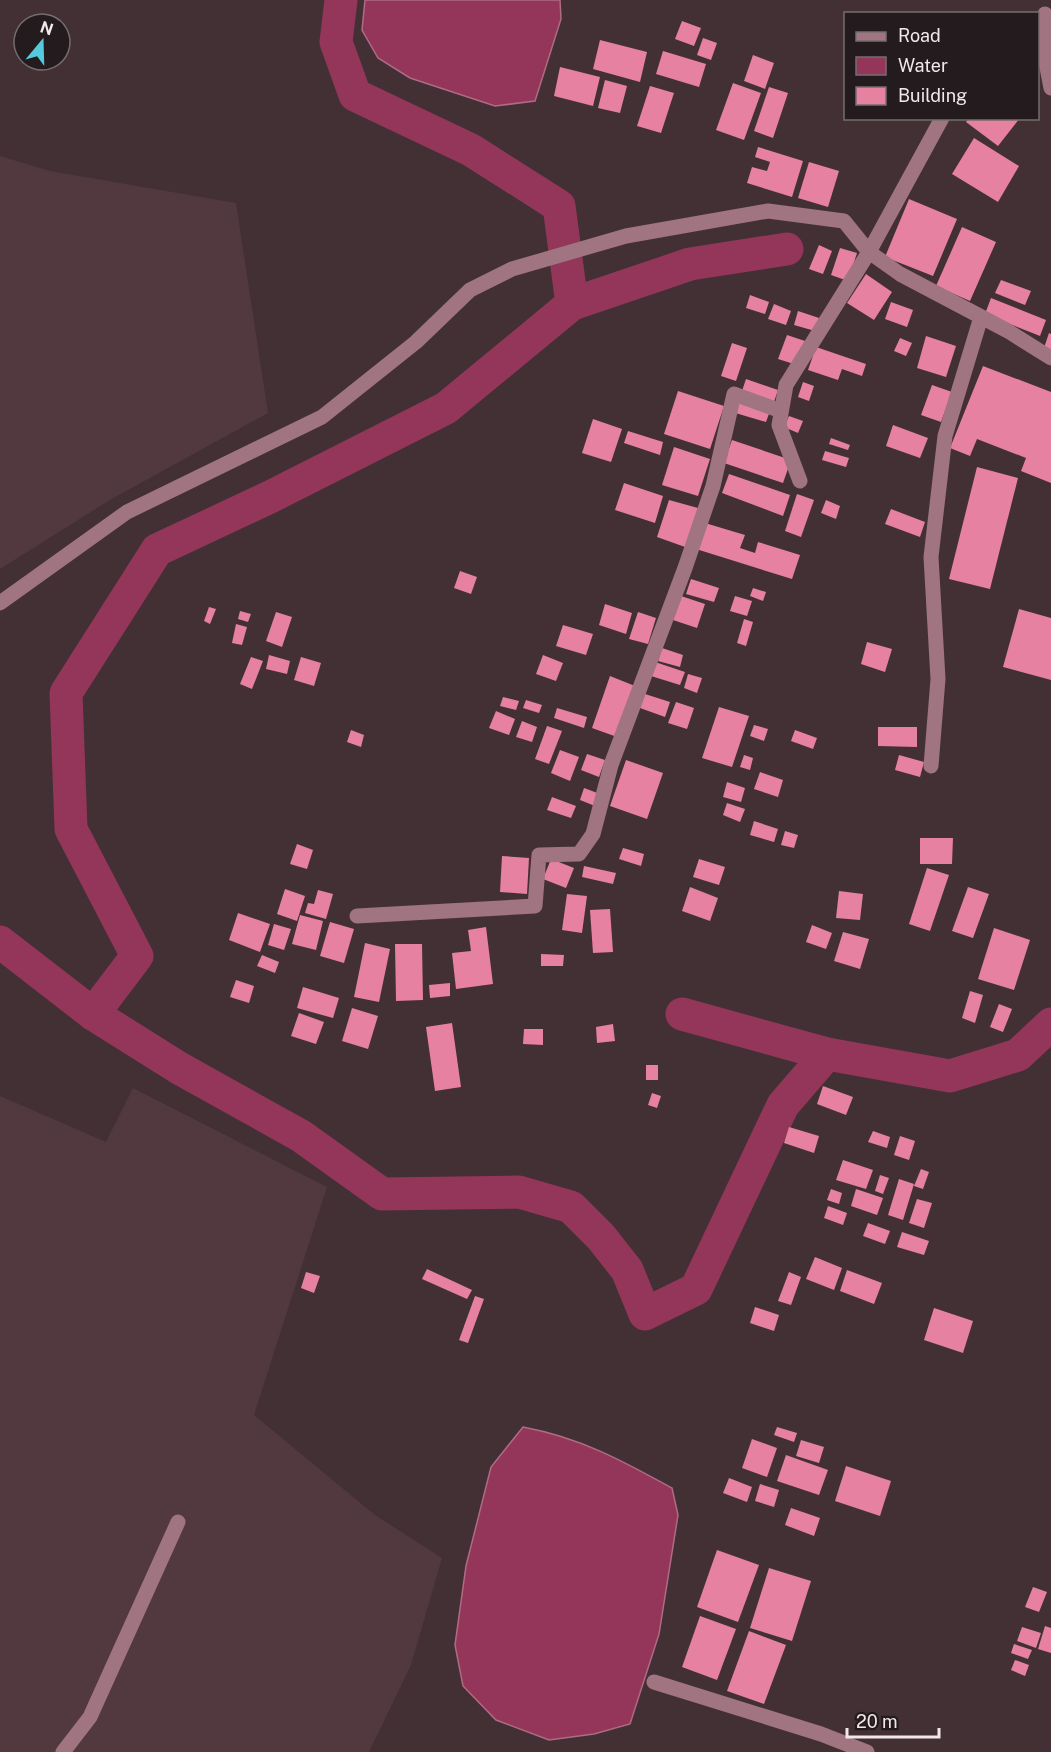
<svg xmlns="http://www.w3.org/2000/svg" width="1051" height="1752" viewBox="0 0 1051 1752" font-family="'Public Sans',sans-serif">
<rect width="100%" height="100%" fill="#423035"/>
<g fill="#51393f">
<path d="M0 156 50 171 236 203 268 413 110 500 0 569Z"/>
<path d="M133 1088 327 1187 254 1415 375 1515 442 1558 411 1665 369 1752H0V1096L106 1142Z"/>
</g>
<g fill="#933659" stroke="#b06b84" stroke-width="1.5">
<path d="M365 0H560L561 19 535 101 495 106 410 78 378 58 362 30Z"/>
<path d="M523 1427C581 1438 621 1460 672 1488L678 1515 659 1634 630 1724 594 1734 549 1740 496 1720 463 1686 455 1645 466 1566 491 1467Z"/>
</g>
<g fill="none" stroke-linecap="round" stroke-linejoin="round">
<g stroke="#933659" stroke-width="33">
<path d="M572 304 690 264 787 249"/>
<path d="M0 942 93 1014 179 1068 301 1136 382 1194 519 1192 571 1207 601 1237 627 1270 645 1314 696 1289 783 1105 827 1054"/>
<path d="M93 1014 137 956 71 829 66 693 157 550 270 497 446 408 572 304 559 206 471 150 355 95 336 42 341 0"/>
<path d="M682 1014 827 1054 950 1076 1018 1055 1051 1024"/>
</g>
</g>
<g fill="#e681a2">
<path d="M682 21 701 28 694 46 675 39Z"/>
<path d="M703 38 717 43 711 60 697 55Z"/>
<path d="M600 40 647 52 640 82 593 69Z"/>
<path d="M663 51 706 64 699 87 656 74Z"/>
<path d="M753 55 774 63 765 89 744 81Z"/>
<path d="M560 67 600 77 593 106 554 96Z"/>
<path d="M605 80 627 86 620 113 598 108Z"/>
<path d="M733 83 761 93 744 140 716 130Z"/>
<path d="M650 86 674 93 661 133 637 126Z"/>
<path d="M769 87 788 93 773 138 754 131Z"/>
<path d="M969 118H1020L998 146 966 122Z"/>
<path d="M974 138 1019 166 998 202 952 174Z"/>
<path d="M758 147 803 161 792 197 747 183 752 167 767 171 770 162 755 157Z"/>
<path d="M809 162 839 171 828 207 798 198Z"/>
<path d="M909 199 957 219 933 276 885 257Z"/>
<path d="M962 227 996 242 970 301 936 286Z"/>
<path d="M819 245 832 251 823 274 809 269Z"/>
<path d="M840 248 857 253 848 281 831 275Z"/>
<path d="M866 274 892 292 874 320 847 303Z"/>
<path d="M1001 280 1031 291 1025 305 995 293Z"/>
<path d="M750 295 769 302 765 314 746 308Z"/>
<path d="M991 298 1046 320 1040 336 985 314Z"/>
<path d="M891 302 913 310 907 327 885 319Z"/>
<path d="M774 304 791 311 786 325 768 319Z"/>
<path d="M798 311 819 318 815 331 794 325Z"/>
<path d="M1049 333 1051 334V351L1044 348Z"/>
<path d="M787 335 805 341 797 365 778 359Z"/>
<path d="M926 336 956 346 946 377 917 368Z"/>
<path d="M900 338 912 343 906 356 894 351Z"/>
<path d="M732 343 747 348 736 381 721 376Z"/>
<path d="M816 347 866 364 862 376 842 369 838 380 808 370Z"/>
<path d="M983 366 1051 392V483L1021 471 1026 458 977 439 970 456 950 448Z"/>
<path d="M746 379 778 390 774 402 742 391Z"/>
<path d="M803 382 814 386 809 401 798 397Z"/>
<path d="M932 385 952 392 941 422 921 415Z"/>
<path d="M678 391 724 406 710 449 664 434Z"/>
<path d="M736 399 770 411 766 422 732 412Z"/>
<path d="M789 416 803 421 798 433 784 427Z"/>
<path d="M593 419 622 429 611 462 582 453Z"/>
<path d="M893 425 928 438 920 458 886 446Z"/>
<path d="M628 431 663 442 660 455 624 443Z"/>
<path d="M831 438 850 445 848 450 829 444Z"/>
<path d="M732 440 791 460 783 483 724 463Z"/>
<path d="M674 447 710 459 698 496 662 485Z"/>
<path d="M825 451 849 458 846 467 822 460Z"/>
<path d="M977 467 1018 478 990 589 949 579Z"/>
<path d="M729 474 790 495 783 516 722 493Z"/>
<path d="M624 483 663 496 655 523 615 510Z"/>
<path d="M797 494 814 500 801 537 785 531Z"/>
<path d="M669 500 698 508 685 547 657 537Z"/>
<path d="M826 500 840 506 836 519 821 513Z"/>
<path d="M891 509 925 522 920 537 885 524Z"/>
<path d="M705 523 745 535 740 548 755 553 758 542 800 555 792 579 696 549Z"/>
<path d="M460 571 477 577 471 594 454 588Z"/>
<path d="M691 579 719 588 714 602 686 594Z"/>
<path d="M753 588 766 592 763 601 750 596Z"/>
<path d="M681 596 705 604 697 628 673 620Z"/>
<path d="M735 596 752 601 747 616 730 611Z"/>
<path d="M605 604 632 613 626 634 599 625Z"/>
<path d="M209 607 216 609 210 624 204 621Z"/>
<path d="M1019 609 1051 618V680L1003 667Z"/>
<path d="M240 611 251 614 248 622 238 619Z"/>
<path d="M276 612 292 617 282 647 266 641Z"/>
<path d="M638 612 656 618 648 644 629 639Z"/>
<path d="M744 619 753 622 746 646 737 643Z"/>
<path d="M236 624 247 627 242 645 232 643Z"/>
<path d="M563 625 593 634 586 655 556 646Z"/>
<path d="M867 642 892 649 885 672 861 664Z"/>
<path d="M662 648 683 655 680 667 658 661Z"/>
<path d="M269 655 290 661 287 674 266 669Z"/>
<path d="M543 655 563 663 556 681 536 674Z"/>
<path d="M251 657 263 661 252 689 240 684Z"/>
<path d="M301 657 321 663 314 686 294 680Z"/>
<path d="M655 662 685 672 680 685 651 676Z"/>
<path d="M688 674 702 678 697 693 684 688Z"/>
<path d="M610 676 635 686 617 737 592 728Z"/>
<path d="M645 694 670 702 665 717 640 708Z"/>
<path d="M503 697 519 701 516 710 500 706Z"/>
<path d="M526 700 542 705 539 713 523 708Z"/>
<path d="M676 702 694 708 687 729 668 723Z"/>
<path d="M719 707 749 716 732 767 702 758Z"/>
<path d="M557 708 587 717 584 728 554 718Z"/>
<path d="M496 711 515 719 509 735 489 728Z"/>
<path d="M522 721 537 727 532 742 516 737Z"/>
<path d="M754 725 768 729 764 741 750 736Z"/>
<path d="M547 726 562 731 549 764 535 759Z"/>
<path d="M878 727H917V747L878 746Z"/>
<path d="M351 730 364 735 361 747 347 742Z"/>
<path d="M795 730 817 738 813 749 791 741Z"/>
<path d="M560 750 579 757 570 781 551 773Z"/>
<path d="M587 754 605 760 599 777 581 770Z"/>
<path d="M744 755 753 758 750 770 740 767Z"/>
<path d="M899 755 924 762 920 777 895 770Z"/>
<path d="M626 760 663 773 647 819 610 806Z"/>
<path d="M760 772 783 780 778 797 754 789Z"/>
<path d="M727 782 745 788 741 802 723 797Z"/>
<path d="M584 788 600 794 595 806 580 800Z"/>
<path d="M552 797 576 806 571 818 547 810Z"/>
<path d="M727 803 745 809 740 822 723 815Z"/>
<path d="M754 821 778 829 774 842 750 835Z"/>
<path d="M785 831 798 835 794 848 781 845Z"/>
<path d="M920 838H953L952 864H920Z"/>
<path d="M297 844 313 850 307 869 290 864Z"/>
<path d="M623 848 644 854 641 866 619 859Z"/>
<path d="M502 856 529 858 527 894 500 892Z"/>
<path d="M551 859 574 868 566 888 543 879Z"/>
<path d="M699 859 725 867 719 885 693 877Z"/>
<path d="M584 866 616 873 613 884 582 877Z"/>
<path d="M927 868 949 875 930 931 909 924Z"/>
<path d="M690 887 718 898 710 921 682 911Z"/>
<path d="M968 887 989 894 973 938 952 931Z"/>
<path d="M285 889 305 896 297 921 277 914Z"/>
<path d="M318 890 333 894 326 919 305 913 308 903 314 904Z"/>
<path d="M839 891 863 894 860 920 836 918Z"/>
<path d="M567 894 587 896 582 933 562 930Z"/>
<path d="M610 909 613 952 593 953 590 910Z"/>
<path d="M238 913 270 924 260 952 229 940Z"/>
<path d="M300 915 323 921 316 950 292 944Z"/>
<path d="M330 922 354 929 344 963 320 956Z"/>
<path d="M274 924 291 929 284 950 268 945Z"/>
<path d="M812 925 832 933 826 949 806 942Z"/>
<path d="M486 927 493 984 456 989 452 953 471 951 468 930Z"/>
<path d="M994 928 1030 940 1014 990 978 979Z"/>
<path d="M843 932 869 939 860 969 834 961Z"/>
<path d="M365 943 390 949 379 1002 354 997Z"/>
<path d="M395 944H422L423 1000 396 1001Z"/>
<path d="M541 954 564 955 563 966H541Z"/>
<path d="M262 955 279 962 275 973 257 966Z"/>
<path d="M236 980 254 986 249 1003 230 997Z"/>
<path d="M450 983V996L430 998 429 985Z"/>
<path d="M303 987 339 998 333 1018 297 1008Z"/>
<path d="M970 991 983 995 975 1023 962 1018Z"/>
<path d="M999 1004 1012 1009 1003 1032 990 1027Z"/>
<path d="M352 1008 378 1016 368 1049 342 1041Z"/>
<path d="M299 1013 324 1022 316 1044 291 1036Z"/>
<path d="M452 1023 461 1087 435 1091 426 1027Z"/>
<path d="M613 1024 615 1041 597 1043 596 1027Z"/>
<path d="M524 1029H543V1045L523 1044Z"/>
<rect x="646" y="1065" width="12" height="15"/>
<path d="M823 1086 853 1097 846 1115 817 1104Z"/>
<path d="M652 1093 661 1096 657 1108 648 1105Z"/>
<path d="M789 1127 819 1136 814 1153 784 1143Z"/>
<path d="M873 1131 890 1137 887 1148 868 1142Z"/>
<path d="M900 1136 915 1141 909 1160 894 1155Z"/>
<path d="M843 1160 873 1170 866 1189 836 1180Z"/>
<path d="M921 1169 929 1172 923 1189 914 1186Z"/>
<path d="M880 1175 889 1178 883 1194 875 1191Z"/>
<path d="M899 1179 914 1184 903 1220 888 1215Z"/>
<path d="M831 1189 842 1193 839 1204 827 1200Z"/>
<path d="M856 1189 883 1198 877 1215 851 1206Z"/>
<path d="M917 1199 932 1203 924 1228 909 1223Z"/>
<path d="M828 1206 847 1213 843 1225 824 1218Z"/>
<path d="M868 1223 890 1231 885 1244 863 1236Z"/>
<path d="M902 1232 929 1241 924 1255 897 1247Z"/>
<path d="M815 1257 842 1268 834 1290 806 1279Z"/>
<path d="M427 1269 472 1290 467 1299 422 1279Z"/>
<path d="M847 1270 882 1283 874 1304 840 1291Z"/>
<path d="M306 1272 320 1276 314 1293 301 1288Z"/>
<path d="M789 1272 801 1277 791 1305 778 1301Z"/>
<path d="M475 1296 484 1299 468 1343 459 1340Z"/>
<path d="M755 1307 779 1315 774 1331 750 1323Z"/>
<path d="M934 1308 973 1321 963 1353 924 1340Z"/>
<path d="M777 1427 797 1433 794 1442 774 1435Z"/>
<path d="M752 1439 777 1448 767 1477 742 1468Z"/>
<path d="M801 1440 824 1447 819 1463 796 1456Z"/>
<path d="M786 1455 828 1470 819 1495 777 1481Z"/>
<path d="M846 1466 891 1481 880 1516 835 1501Z"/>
<path d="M729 1478 752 1487 747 1502 723 1493Z"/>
<path d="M760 1484 779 1490 774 1507 755 1501Z"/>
<path d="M791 1508 820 1518 814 1536 785 1525Z"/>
<path d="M717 1550 759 1565 738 1622 697 1607Z"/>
<path d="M769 1568 811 1581 792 1641 750 1628Z"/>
<path d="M1033 1587 1047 1592 1039 1612 1025 1607Z"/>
<path d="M700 1616 736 1629 717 1680 682 1667Z"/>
<path d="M1045 1626 1051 1628V1653L1038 1649Z"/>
<path d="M1022 1627 1041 1633 1036 1648 1017 1641Z"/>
<path d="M749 1631 786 1645 764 1704 727 1691Z"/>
<path d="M1014 1644 1032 1650 1028 1659 1011 1653Z"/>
<path d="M1015 1660 1029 1665 1025 1676 1011 1670Z"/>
</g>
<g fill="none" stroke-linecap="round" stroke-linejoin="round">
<g stroke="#a07481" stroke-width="15">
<path d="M1045 14 1046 62 1051 88"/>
<path d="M800 481 779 425 786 385 869 252 942 118"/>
<path d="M0 603 127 512 322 417 416 342 470 290 512 269 626 236 768 211 844 221 869 252 900 274 1008 331 1051 358"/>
<path d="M931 766 938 679 931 557 945 436 981 317"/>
<path d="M357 916 535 906 539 855 579 854 593 834 611 765 685 568 713 486 734 394 781 411"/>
<path d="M654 1682 821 1734 867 1752"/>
<path d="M63 1752 90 1717 178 1522"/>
</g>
</g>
<rect x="844" y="12" width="195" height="108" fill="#231b1d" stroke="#766d6f" stroke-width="1.5"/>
<rect x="856" y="32" width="30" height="9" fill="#a07481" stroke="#766d6f" stroke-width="1.5"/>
<text x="898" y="42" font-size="18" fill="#f3e7ea">Road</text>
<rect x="856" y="57" width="30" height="18" fill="#933659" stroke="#766d6f" stroke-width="1.5"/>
<text x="898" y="72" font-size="18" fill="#f3e7ea">Water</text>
<rect x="856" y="87" width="30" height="18" fill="#e681a2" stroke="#766d6f" stroke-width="1.5"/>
<text x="898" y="102" font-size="18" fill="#f3e7ea">Building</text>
<g transform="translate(42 42) rotate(19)"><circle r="28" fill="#231b1d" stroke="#766d6f" stroke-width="1.5"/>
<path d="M0-4.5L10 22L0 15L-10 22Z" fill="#54cadd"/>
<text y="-9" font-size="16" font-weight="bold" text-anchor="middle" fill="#f3e7ea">N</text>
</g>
<path d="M847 1728v9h92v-9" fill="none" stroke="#f3e7ea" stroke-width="3"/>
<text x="856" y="1728" font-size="18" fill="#f3e7ea" stroke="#231b1d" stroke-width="4.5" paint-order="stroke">20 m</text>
</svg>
